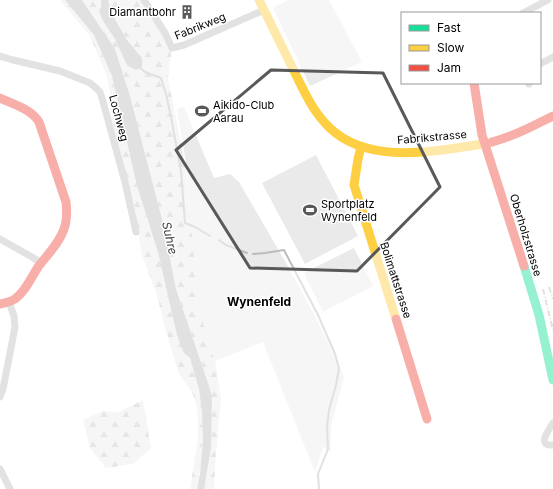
<svg xmlns="http://www.w3.org/2000/svg" width="553" height="489" viewBox="0 0 553 489" font-family="Inter,sans-serif">
<defs>
<pattern id="forest-firs" width="22" height="20" patternUnits="userSpaceOnUse"><rect width="22" height="20" fill="#eaeaea"/><path d="M5 1l3.5 6h-7zM16 11l3.5 6h-7z" fill="#c7c7c7"/></pattern>
</defs>
<rect width="100%" height="100%" fill="#fff"/>
<g fill="#eaeaea">
<path d="M288 0H329L362 62 310 86 273 8Z"/>
<path d="M184 107 214 178 230 174 239 182 289 268 318 322 344 377 331 426V452L323 447 315 472 263 342 215 361 208 344 197 304 194 250 190 220 187 169 177 109Z"/>
<path d="M316 155 358 236 305 264 262 183Z"/>
<path d="M354 248 373 286 323 312 304 273Z"/>
</g>
<g fill="url(#forest-firs)">
<path d="M60 0H65L94 35 112 76 137 186 158 252 184 353C192 359 192 364 195 374 206 411 204 451 197 489H190L198 438V417L196 403 192 392 179 374 165 328 157 295 142 255 138 232 110 109 113 108 107 76 90 36Z"/>
<path d="M82 0H101V7L99 11 103 21 115 39 142 58 127 40 112 14 108 0H144L172 48 168 78 186 169 190 220 194 250 197 304 215 361 221 399 216 453 214 489H204L211 448 212 396 207 380 176 289 163 223 130 96 115 49Z"/>
<path d="M143 400 151 448 133 464 106 468 90 448 83 420 103 411 119 412Z"/>
</g>
<g fill="#bcbcbc">
<path d="M65 0H82L115 49 130 96 163 223 176 289 207 380 212 396 211 448 204 489H197L200 474 203 441 202 412 199 389 190 358 184 353 177 335 158 252 137 186 112 76 94 35Z"/>
<path d="M101 0H108L112 14 127 40 142 58V67L136 70 127 65 115 39 103 21 99 11 101 7Z"/>
</g>
<g fill="none" stroke-linecap="round" stroke-linejoin="round">
<g stroke="#bcbcbc" stroke-width="2">
<path d="M140 68 145 72 161 78 166 94 171 117 181 171 185 223 195 227 210 236"/>
<path d="M219 240 226 245 247 253"/>
<path d="M253 254 265 253 284 250 318 315 335 354 339 368 336 385 329 410 327 427 328 449 318 474 319 489"/>
</g>
<g stroke="#bebebe" stroke-width="7">
<path d="M144 0 165 33 172 48 184 45 264 10"/>
<path d="M523 13 548 0"/>
<path d="M0 56 13 60 60 71 90 83 96 88 100 92 102 98 125 182 136 232"/>
<path d="M540 64 553 57"/>
<path d="M529 83V84"/>
<path d="M0 239 32 257 41 263"/>
<path d="M0 397 3 389 15 327 14 316 9 302"/>
<path d="M553 423C549 430 536 446 553 445"/>
<path d="M0 469 10 489"/>
</g>
<path stroke="#16e098" stroke-width="9" d="M524 266 539 315 553 380"/>
<g stroke="#ffcf43" stroke-width="9">
<path d="M259 0C271 24 282 47 294 71 303 89 311 108 325 123 356 158 408 155 450 149 464 147 478 145 492 142"/>
<path d="M361 147 358 159 354 185 396 319"/>
</g>
<g stroke="#f24e42" stroke-width="9">
<path d="M474 83 482 135 524 266"/>
<path d="M0 98C13 104 31 109 39 122L66 202C67 211 67 221 64 229 59 244 47 255 38 267 31 278 25 292 15 299 10 302 5 303 0 304"/>
<path d="M492 142C514 136 533 126 553 116"/>
<path d="M396 319 427 419"/>
</g>
<g stroke="#bdbdbd" stroke-width="2" stroke-dasharray="6 2 1 2" stroke-linecap="butt">
<path d="M549 287 553 299"/>
<path d="M543 289 553 330"/>
</g>
</g>
<path d="M0 0H553V489H0ZM271 70 383 73 440 187 357 271 250 268 176 150Z" fill="#fff" fill-opacity=".55" fill-rule="evenodd"/>
<path fill="none" stroke="#595959" stroke-width="3" stroke-linejoin="round" d="M271 70 383 73 440 187 357 271 250 268 176 150Z"/>
<defs>
<symbol id="building-bare" viewBox="-9 -9 18 18"><path d="M-4-6H4V6H1V3H-1V6H-4ZM-2.5-4.3h1.7v1.8h-1.7ZM.8-4.3h1.7v1.8H.8ZM-2.5-1h1.7V.8h-1.7ZM.8-1h1.7V.8H.8Z" fill="#595959" stroke="#fff" stroke-width="2.5" paint-order="stroke"/></symbol>
<symbol id="stadium-bare" viewBox="-9 -9 18 18"><path d="M0-5a6.5 5 0 1 0 0 10a6.5 5 0 1 0 0-10ZM-3.5-1.8h7v3.6h-7Z" fill="#595959" stroke="#fff" stroke-width="2.5" paint-order="stroke"/></symbol>
</defs>
<g fill-rule="evenodd">
<use href="#building-bare" x="177" y="2" width="20" height="20"/>
<use href="#stadium-bare" x="192" y="101" width="20" height="20"/>
<use href="#stadium-bare" x="300" y="200" width="20" height="20"/>
</g>
<g text-anchor="middle" dominant-baseline="central" stroke-width="3" stroke-linejoin="round" paint-order="stroke">
<g font-size="11" fill="#000" stroke="#fff" text-anchor="start">
<text x="176" y="12" text-anchor="end">Diamantbohr</text>
<text x="213" y="105">Aikido-Club<tspan x="213" dy="13">Aarau</tspan></text>
<text x="321" y="204">Sportplatz<tspan x="321" dy="13">Wynenfeld</tspan></text>
</g>
<g font-size="11" fill="#000" stroke="#fff">
<text transform="translate(200 26) rotate(-22)">Fabrikweg</text>
<text transform="translate(119 118) rotate(75)">Lochweg</text>
<text transform="translate(432 137) rotate(-5)">Fabrikstrasse</text>
<text transform="translate(526 235) rotate(73)">Oberholzstrasse</text>
<text transform="translate(396 280) rotate(72)">Bolimattstrasse</text>
</g>
<g font-size="12" font-style="italic" fill="#414141" stroke="#fff">
<text transform="translate(170 238) rotate(77)">Suhre</text>
</g>
<g font-size="12" font-weight="bold" fill="#000" stroke="#fff">
<text x="259" y="301">Wynenfeld</text>
</g>
</g>
<rect x="401" y="12" width="140" height="72" fill="#ffffff" stroke="#999999"/>
<rect x="409" y="25" width="20" height="6" fill="#16e098" stroke="#999999"/>
<text x="437" y="32" font-size="12" fill="#000000">Fast</text>
<rect x="409" y="45" width="20" height="6" fill="#ffcf43" stroke="#999999"/>
<text x="437" y="52" font-size="12" fill="#000000">Slow</text>
<rect x="409" y="65" width="20" height="6" fill="#f24e42" stroke="#999999"/>
<text x="437" y="72" font-size="12" fill="#000000">Jam</text>
</svg>
